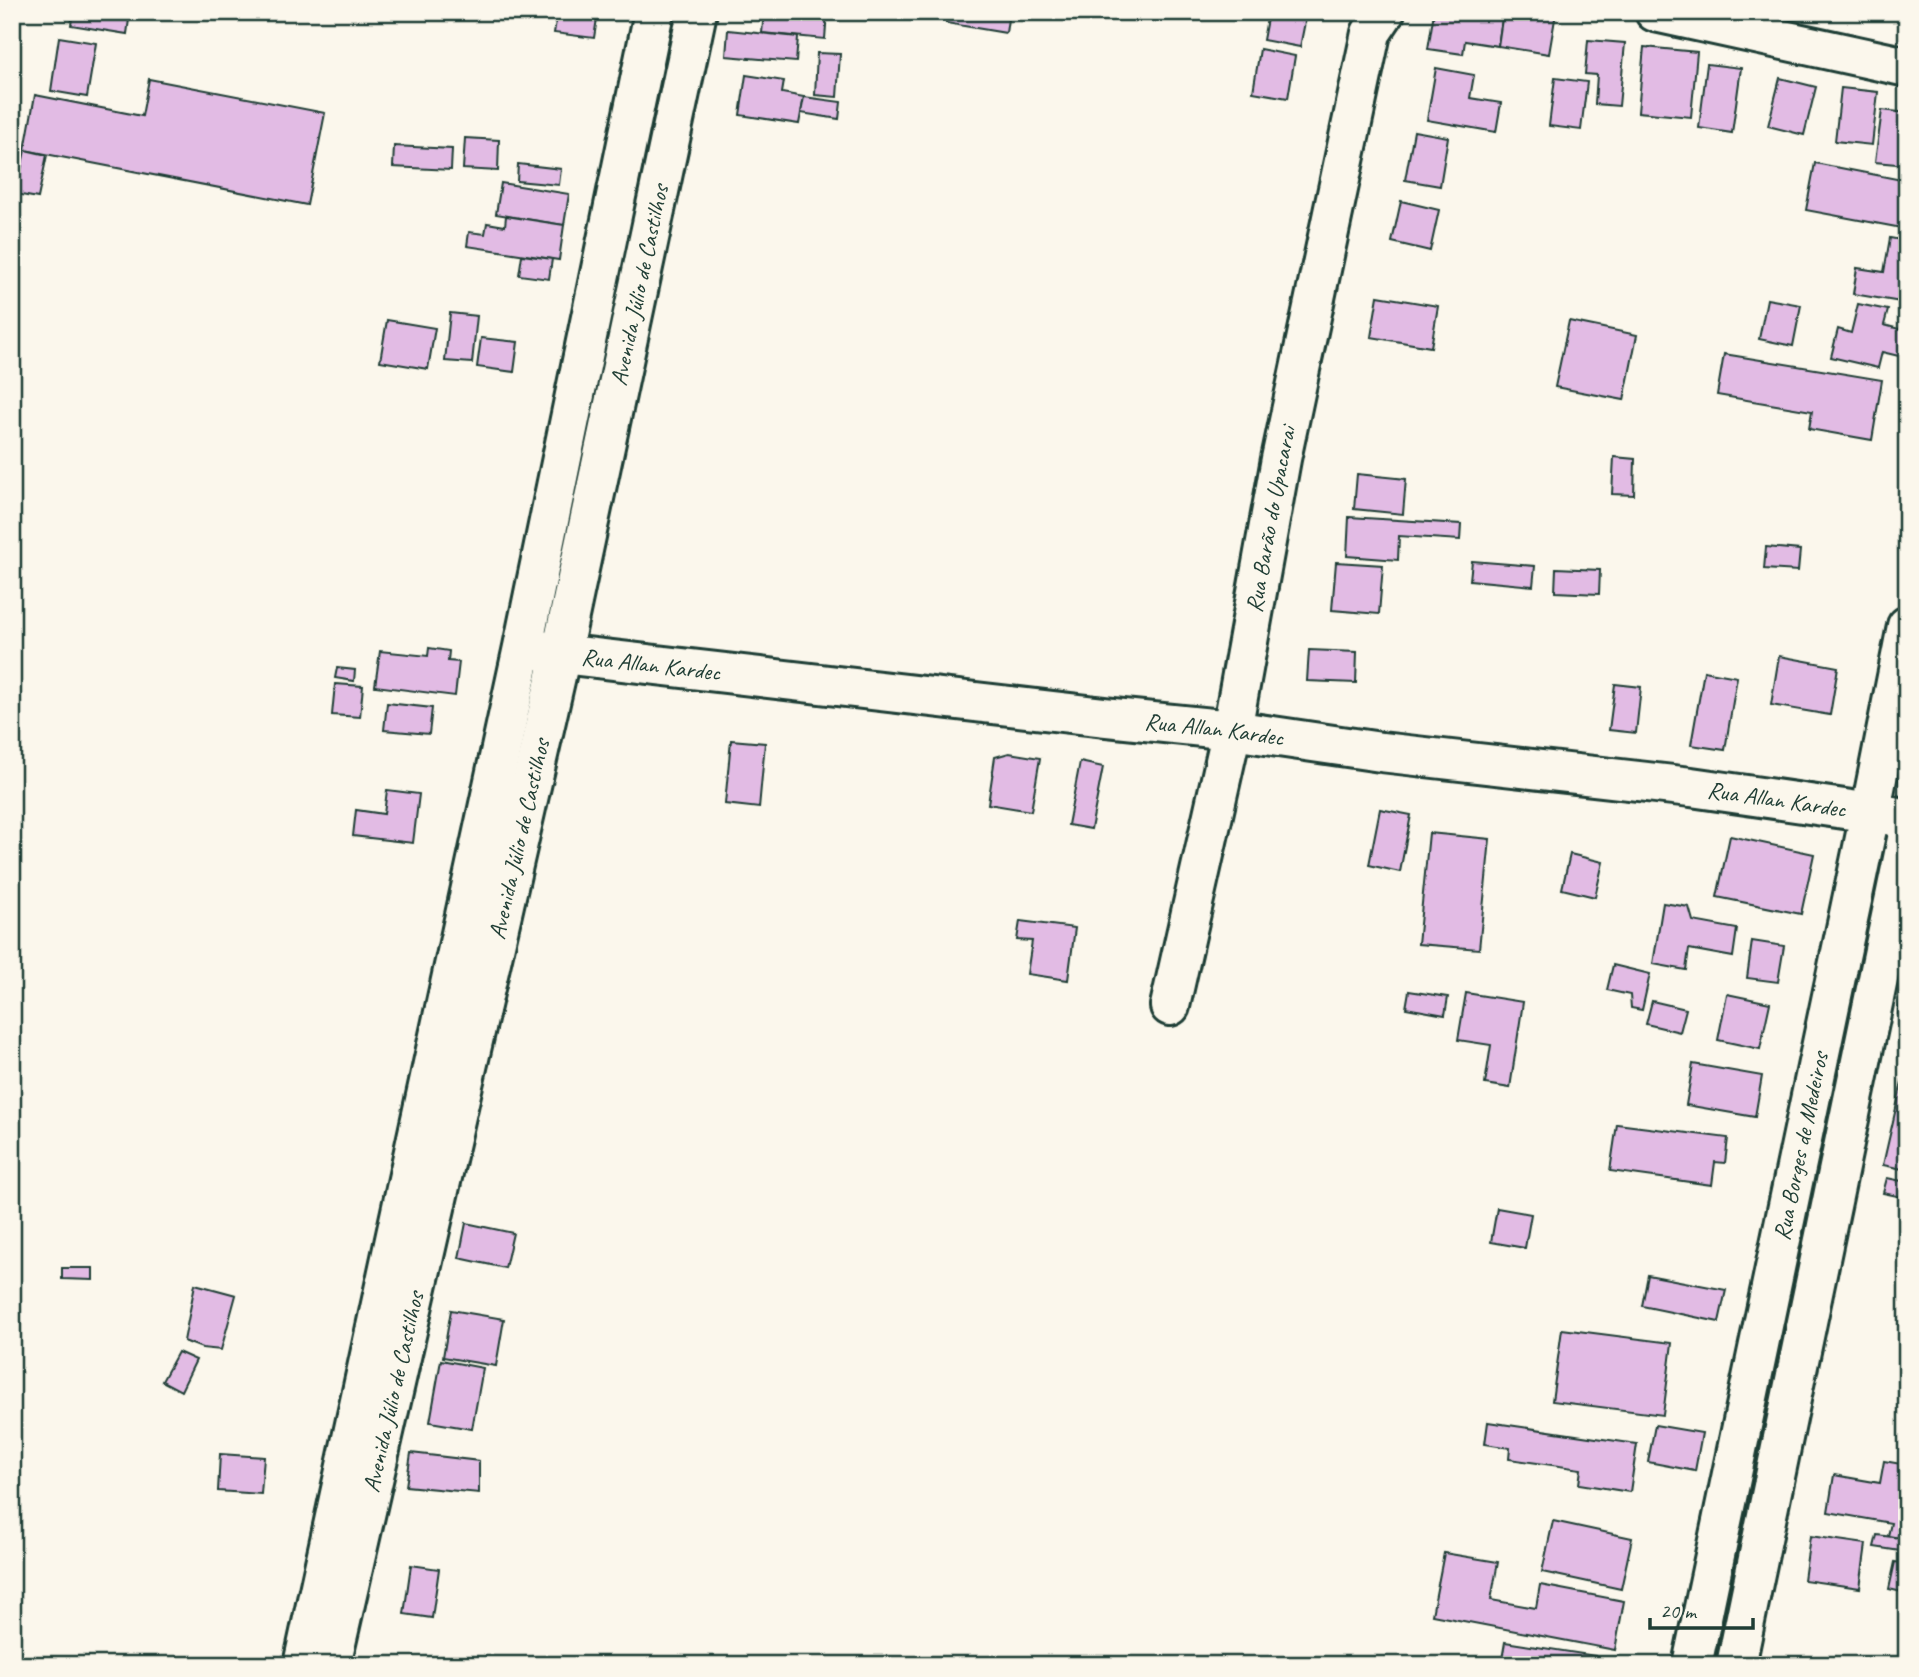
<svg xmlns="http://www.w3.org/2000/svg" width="1919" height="1677" viewBox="0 0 1919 1677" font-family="Caveat,sans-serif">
<rect width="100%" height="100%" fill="#fbf7ec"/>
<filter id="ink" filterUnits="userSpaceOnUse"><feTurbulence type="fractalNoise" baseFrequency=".0143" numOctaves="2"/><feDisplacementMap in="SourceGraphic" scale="14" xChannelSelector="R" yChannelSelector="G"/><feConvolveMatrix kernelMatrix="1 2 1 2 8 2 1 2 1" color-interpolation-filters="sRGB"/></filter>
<g filter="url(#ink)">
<g fill="#e2bbe4" stroke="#1f3d34" stroke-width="2">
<path d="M73 12H130L127 34 71 25Z"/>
<path d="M539 12H598L594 38 554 33 557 15Z"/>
<path d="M764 12H827L825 39 762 33Z"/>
<path d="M887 12H940L939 19Z"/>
<path d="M947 12H1009L1006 33 946 23Z"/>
<path d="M1262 12H1307L1300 47 1263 40 1268 13Z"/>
<path d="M1434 12H1503L1498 46 1465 41 1463 54 1428 49Z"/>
<path d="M1503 12 1556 13 1549 54 1498 46Z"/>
<path d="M728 30 798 37 796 62 726 56Z"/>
<path d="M59 37 96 43 87 97 51 91Z"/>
<path d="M1588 40 1625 43 1619 106 1595 104 1597 75 1585 74Z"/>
<path d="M1644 47 1697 52 1691 117 1638 112Z"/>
<path d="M1260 49 1295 56 1288 98 1253 92Z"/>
<path d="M817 53 840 54 837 97 815 95Z"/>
<path d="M1707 64 1741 68 1732 133 1699 128Z"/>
<path d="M1436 68 1474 75 1470 98 1501 103 1496 132 1427 120Z"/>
<path d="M746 75 784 81 782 93 804 97 799 124 740 115Z"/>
<path d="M1555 78 1587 82 1581 130 1549 126Z"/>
<path d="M1780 78 1816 87 1804 135 1768 126Z"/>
<path d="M149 79 325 113 307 205 25 150 35 95 142 116Z"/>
<path d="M1841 88 1878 92 1872 145 1835 141Z"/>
<path d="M804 97 841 102 839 119 801 113Z"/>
<path d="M1882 110 1907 113V165L1875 162Z"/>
<path d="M1414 131 1448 137 1440 186 1405 180Z"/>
<path d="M465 138 499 140 498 171 463 169Z"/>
<path d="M394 146 452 149 451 170 393 167Z"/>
<path d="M25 150 47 155 38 198 16 194Z"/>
<path d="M1815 163 1907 181V229L1806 210Z"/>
<path d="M518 164 561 169 559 185 517 181Z"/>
<path d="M501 183 569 194 564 225 496 214Z"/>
<path d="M1401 201 1439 210 1430 251 1392 242Z"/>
<path d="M506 216 564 225 559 260 467 246 469 232 485 234 487 223 505 226Z"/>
<path d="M1890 238 1907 241V303L1853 294 1857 268 1884 272Z"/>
<path d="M522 255 552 259 549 279 519 275Z"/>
<path d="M1378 296 1438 306 1431 347 1371 337Z"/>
<path d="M1767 299 1801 305 1793 346 1759 339Z"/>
<path d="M1858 304 1888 310 1884 325 1907 331V358L1882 352 1878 368 1831 357 1838 329 1851 333Z"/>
<path d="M450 313 477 316 472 363 445 361Z"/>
<path d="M387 320 435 328 428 369 380 361Z"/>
<path d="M1569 321 1637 335 1624 400 1555 387Z"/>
<path d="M481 338 518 342 514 372 477 367Z"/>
<path d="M1724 354 1882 380 1872 440 1809 429 1812 411 1717 395Z"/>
<path d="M1614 457 1635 459 1634 495 1612 494Z"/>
<path d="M1357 474 1406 479 1403 514 1354 509Z"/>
<path d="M1349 517 1461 524 1460 540 1399 536 1398 560 1347 556Z"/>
<path d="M1766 547 1800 550 1798 571 1764 569Z"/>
<path d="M1472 561 1535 566 1533 586 1470 580Z"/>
<path d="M1336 562 1383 565 1379 614 1332 610Z"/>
<path d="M1556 568 1600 570 1599 594 1555 592Z"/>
<path d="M429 648 449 651 448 661 459 662 455 696 375 686 380 651 428 656Z"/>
<path d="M1309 650 1357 652 1356 683 1307 681Z"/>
<path d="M1779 656 1838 667 1830 715 1771 705Z"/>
<path d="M337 668 355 670 354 681 335 678Z"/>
<path d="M1704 671 1737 677 1725 750 1691 745Z"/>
<path d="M335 684 363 686 360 717 332 715Z"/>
<path d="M1615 684 1641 687 1636 733 1609 730Z"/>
<path d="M387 703 432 708 429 734 384 730Z"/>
<path d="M731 740 765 743 759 808 725 804Z"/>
<path d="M1009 753 1040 758 1031 811 988 804 995 757Z"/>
<path d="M1080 762 1103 767 1091 829 1068 825Z"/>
<path d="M387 790 419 794 413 843 353 836 356 810 384 814Z"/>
<path d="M1380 809 1411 815 1400 872 1369 865Z"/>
<path d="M1429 833 1490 839 1479 949 1418 944Z"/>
<path d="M1730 836 1814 854 1801 914 1717 897Z"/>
<path d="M1570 854 1603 862 1595 897 1562 889Z"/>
<path d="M1663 903 1689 907 1693 921 1737 929 1733 957 1689 949 1686 970 1653 964Z"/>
<path d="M1020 921 1075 928 1068 980 1027 974 1032 941 1017 940Z"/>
<path d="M1752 941 1784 946 1778 982 1747 978Z"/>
<path d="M1613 965 1650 974 1642 1010 1631 1008 1630 995 1607 990Z"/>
<path d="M1905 973H1907V1016L1898 1014Z"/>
<path d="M1409 991 1448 997 1445 1015 1406 1008Z"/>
<path d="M1466 993 1523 1002 1510 1088 1485 1084 1491 1045 1458 1040Z"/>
<path d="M1727 994 1770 1003 1760 1049 1718 1040Z"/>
<path d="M1652 1001 1686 1009 1680 1032 1646 1024Z"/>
<path d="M1907 1060V1170L1883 1165Z"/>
<path d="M1693 1064 1762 1076 1755 1117 1686 1105Z"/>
<path d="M1617 1124 1728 1138 1725 1163 1715 1162 1712 1185 1610 1171Z"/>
<path d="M1887 1178 1907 1182V1198L1883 1193Z"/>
<path d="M1497 1208 1531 1214 1525 1248 1491 1242Z"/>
<path d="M466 1223 513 1233 505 1268 459 1258Z"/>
<path d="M62 1268H93V1280L62 1279Z"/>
<path d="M1648 1275 1726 1290 1719 1322 1642 1306Z"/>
<path d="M195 1284 236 1295 221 1350 202 1348 184 1341Z"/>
<path d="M451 1310 504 1319 496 1366 443 1357Z"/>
<path d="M1562 1329 1672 1343 1663 1415 1552 1401Z"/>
<path d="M178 1352 196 1360 181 1391 162 1381Z"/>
<path d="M441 1360 483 1368 472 1429 430 1422Z"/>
<path d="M1488 1422 1637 1444 1630 1492 1579 1484 1581 1469 1509 1459 1510 1448 1485 1444Z"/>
<path d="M1655 1425 1702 1433 1695 1471 1648 1462Z"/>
<path d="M411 1453 479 1461V1493L406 1486Z"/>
<path d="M220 1454 264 1457 261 1494 218 1491Z"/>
<path d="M1884 1461 1907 1465V1539L1888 1536 1891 1523 1828 1512 1834 1475 1880 1483Z"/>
<path d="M1553 1521 1632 1538 1621 1589 1542 1572Z"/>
<path d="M1877 1535 1907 1539V1552L1874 1547Z"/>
<path d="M1810 1536 1866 1544 1860 1588 1804 1580Z"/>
<path d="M1444 1553 1498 1562 1491 1600 1536 1608 1540 1585 1624 1601 1615 1650 1432 1615Z"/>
<path d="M1895 1562 1907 1564 1906 1593 1889 1589Z"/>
<path d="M411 1565 439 1569 432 1618 404 1614Z"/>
<path d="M1505 1642 1596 1656 1595 1665H1501Z"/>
</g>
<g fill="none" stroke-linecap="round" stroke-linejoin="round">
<defs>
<g id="street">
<path d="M1655 12 1907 67"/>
<path id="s1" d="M535 649 561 654 1105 717 1232 730 1381 752 1691 787 1907 818"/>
<path id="s2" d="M1170 1006 1232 730 1281 459 1371 33 1385 12"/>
<path d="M303 1665 523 647 654 12"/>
<path id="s3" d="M331 1665 561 654 697 12"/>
<path id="s4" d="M1692 1665 1870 814 1907 626"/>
<path d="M1736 1665 1907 839"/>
</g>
</defs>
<use href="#street" stroke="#1f3d34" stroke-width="44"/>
<use href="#street" stroke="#fbf7ec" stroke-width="38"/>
</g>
</g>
<g text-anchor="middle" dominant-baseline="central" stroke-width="6" stroke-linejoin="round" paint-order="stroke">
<g font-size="24" fill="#1f3d34" stroke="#fbf7ec">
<text stroke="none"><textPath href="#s3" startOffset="1414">Avenida Júlio de Castilhos</textPath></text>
<text stroke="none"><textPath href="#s2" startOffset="497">Rua Barão do Upacarai</textPath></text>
<text stroke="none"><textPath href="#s1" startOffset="117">Rua Allan Kardec</textPath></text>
<text stroke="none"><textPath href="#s1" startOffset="684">Rua Allan Kardec</textPath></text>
<text stroke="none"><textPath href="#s1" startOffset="1251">Rua Allan Kardec</textPath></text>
<text stroke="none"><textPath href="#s3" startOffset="847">Avenida Júlio de Castilhos</textPath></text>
<text stroke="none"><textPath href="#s4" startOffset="530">Rua Borges de Medeiros</textPath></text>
<text stroke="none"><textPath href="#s3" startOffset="280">Avenida Júlio de Castilhos</textPath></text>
</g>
</g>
<rect width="1919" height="1677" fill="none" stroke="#fbf7ec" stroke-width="42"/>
<rect x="21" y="21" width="1877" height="1635" fill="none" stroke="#1f3d34" stroke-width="2.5" filter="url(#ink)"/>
<path d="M1650 1618v10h103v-10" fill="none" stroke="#1f3d34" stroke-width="3.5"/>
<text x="1660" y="1618" font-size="21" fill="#1f3d34" stroke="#fbf7ec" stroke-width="5" paint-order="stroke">20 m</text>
</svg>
